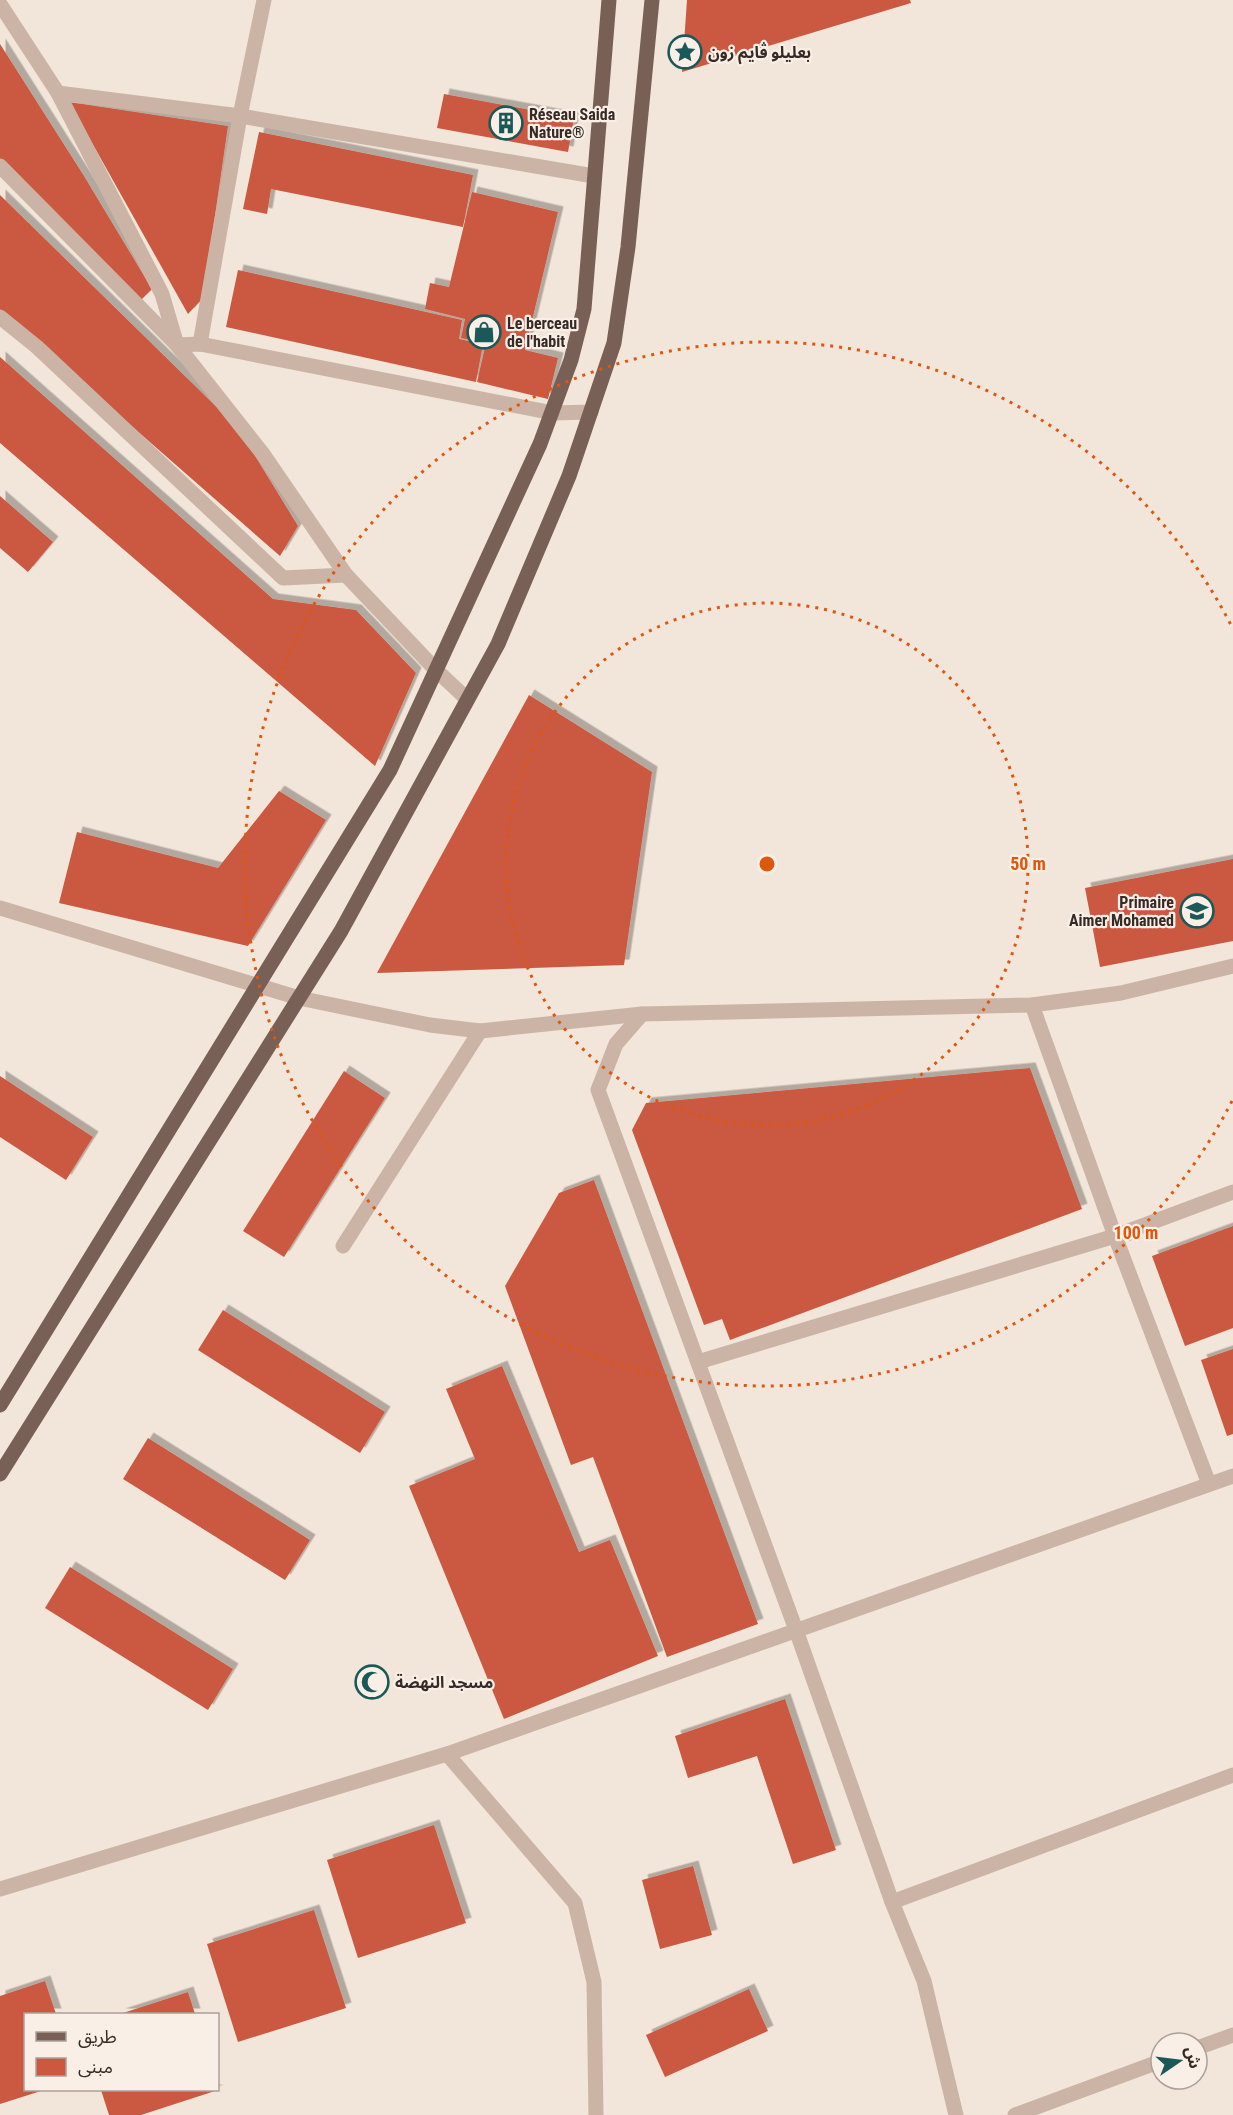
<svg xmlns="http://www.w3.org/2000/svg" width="1233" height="2115" viewBox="0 0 1233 2115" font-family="'Roboto Condensed','Noto Sans Arabic',sans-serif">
<defs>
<filter id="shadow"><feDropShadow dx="5.5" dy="-5.5" stdDeviation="0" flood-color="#0004"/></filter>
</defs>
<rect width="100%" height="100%" fill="#f2e5d9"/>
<g fill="#cb583f" filter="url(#shadow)">
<path d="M687 0H910L911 3 682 72Z"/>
<path d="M0 44 84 176 152 289 141 300 0 159Z"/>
<path d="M444 94 574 118 568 152 437 128Z"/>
<path d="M69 102 228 126 203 298 188 314Z"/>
<path d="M259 132 473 175 463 227 271 189 267 214 243 209Z"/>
<path d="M472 192 558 212 525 350 558 358 548 399 477 382 486 343 461 338 465 319 425 309 430 283 449 287Z"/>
<path d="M0 195 238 428 298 526 280 556 0 311Z"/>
<path d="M238 270 462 320 459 339 483 344 476 382 226 327Z"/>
<path d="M0 357 273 599 356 610 416 673 375 766 0 443Z"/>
<path d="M0 496 53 542 28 572 0 548Z"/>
<path d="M529 695 652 772 624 965 377 973Z"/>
<path d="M279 791 326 820 248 946 59 903 77 832 218 868Z"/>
<path d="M1233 859V941L1100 967 1085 888Z"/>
<path d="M1030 1068 1082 1209 730 1340 722 1319 704 1325 632 1130 646 1103Z"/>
<path d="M344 1071 385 1098 284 1257 243 1231Z"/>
<path d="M0 1076 93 1137 66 1180 0 1137Z"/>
<path d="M594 1180 758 1624 667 1657 593 1457 571 1465 505 1286 559 1193Z"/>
<path d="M1233 1226V1328L1185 1346 1152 1256Z"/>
<path d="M223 1310 385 1412 360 1453 198 1350Z"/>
<path d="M1233 1349V1434L1227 1436 1201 1360Z"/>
<path d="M502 1366 579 1552 610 1540 658 1656 504 1719 409 1486 475 1459 446 1389Z"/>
<path d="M148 1438 310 1540 285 1580 123 1479Z"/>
<path d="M70 1567 233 1669 208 1710 45 1608Z"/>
<path d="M785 1699 836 1850 793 1864 757 1756 688 1778 675 1736Z"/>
<path d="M434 1825 466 1923 358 1958 327 1860Z"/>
<path d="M693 1866 712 1935 660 1949 642 1880Z"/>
<path d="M314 1910 346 2008 238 2042 207 1944Z"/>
<path d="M45 1981 56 2014H26V2090H44L0 2104V1996Z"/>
<path d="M749 1989 768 2031 665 2077 646 2035Z"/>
<path d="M188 1992 195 2014H120Z"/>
<path d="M101 2090H218L141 2115H109Z"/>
</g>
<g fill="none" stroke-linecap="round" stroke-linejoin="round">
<g stroke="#cbb4a5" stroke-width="15">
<path d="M0 4 58 93 162 294 177 345 263 454 346 575 436 670 467 699"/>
<path d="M58 93 240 116 594 176"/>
<path d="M0 166 177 345 200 344 553 413 591 412"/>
<path d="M0 317 37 347 283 578 346 575"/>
<path d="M200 344 240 116 264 0"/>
<path d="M0 908 299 998 430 1025 480 1031 642 1014 1032 1005 1121 993 1233 966"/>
<path d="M1032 1005 1115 1236 1209 1484"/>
<path d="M642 1014 616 1044 598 1090 796 1630"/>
<path d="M343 1246 480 1031"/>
<path d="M698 1362 1115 1236 1233 1192"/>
<path d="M447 1754 575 1903 594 1982 596 2115"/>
<path d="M892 1902 1233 1775"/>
<path d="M1197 2048 1233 2035"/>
<path d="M1015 2115 1161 2061"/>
</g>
<g stroke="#cbb4a5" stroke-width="15">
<path d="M796 1630 892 1902 924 1981 956 2115"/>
<path d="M0 1889 447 1754 1233 1476"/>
</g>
<g stroke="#796057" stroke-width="15">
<path d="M0 1405 390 770 540 444 571 360 584 309 609 0"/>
<path d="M0 1474 341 931 498 644 569 476 614 343 628 247 652 0"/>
</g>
</g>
<g fill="none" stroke="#df570d" stroke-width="3" stroke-dasharray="3 6">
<circle cx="767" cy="864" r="261"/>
<path d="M1232 1101A522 522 0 1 1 1232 627"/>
</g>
<defs>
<symbol id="sight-ring" viewBox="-11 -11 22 22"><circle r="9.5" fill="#faefe6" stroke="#1b5959" stroke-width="1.5"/><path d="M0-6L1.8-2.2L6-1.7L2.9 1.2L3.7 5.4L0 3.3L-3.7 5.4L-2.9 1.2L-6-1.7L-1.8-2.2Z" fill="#1b5959"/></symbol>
<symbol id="building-ring" viewBox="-11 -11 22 22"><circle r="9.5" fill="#faefe6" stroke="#1b5959" stroke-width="1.5"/><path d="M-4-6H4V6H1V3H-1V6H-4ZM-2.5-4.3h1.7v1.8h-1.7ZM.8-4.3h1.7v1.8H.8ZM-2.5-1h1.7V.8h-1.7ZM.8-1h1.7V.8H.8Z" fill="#1b5959"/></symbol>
<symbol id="shop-ring" viewBox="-11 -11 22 22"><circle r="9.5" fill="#faefe6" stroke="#1b5959" stroke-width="1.5"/><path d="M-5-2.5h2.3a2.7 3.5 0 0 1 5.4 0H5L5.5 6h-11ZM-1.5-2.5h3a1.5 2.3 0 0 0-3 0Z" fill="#1b5959"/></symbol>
<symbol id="school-ring" viewBox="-11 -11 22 22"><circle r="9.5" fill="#faefe6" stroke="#1b5959" stroke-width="1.5"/><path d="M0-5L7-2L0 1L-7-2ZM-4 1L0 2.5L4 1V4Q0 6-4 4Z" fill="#1b5959"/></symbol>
<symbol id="mosque-ring" viewBox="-11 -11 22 22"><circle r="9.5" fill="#faefe6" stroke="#1b5959" stroke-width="1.5"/><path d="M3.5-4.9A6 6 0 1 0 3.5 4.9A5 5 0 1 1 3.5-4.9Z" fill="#1b5959"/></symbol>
</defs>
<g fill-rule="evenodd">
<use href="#sight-ring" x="666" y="33" width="38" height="38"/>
<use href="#building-ring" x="487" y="104" width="38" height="38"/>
<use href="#shop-ring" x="465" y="313" width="38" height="38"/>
<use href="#school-ring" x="1178" y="892" width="38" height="38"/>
<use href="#mosque-ring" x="353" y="1663" width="38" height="38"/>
</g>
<g text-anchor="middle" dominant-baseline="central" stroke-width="4.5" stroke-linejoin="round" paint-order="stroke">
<g font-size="16" font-weight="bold" fill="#362a27" stroke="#faefe6" text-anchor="start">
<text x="708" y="52">بعليلو ڨايم زون</text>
<text x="529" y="114">Réseau Saida<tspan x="529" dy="18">Nature®</tspan></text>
<text x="507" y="323">Le berceau<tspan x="507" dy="18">de l'habit</tspan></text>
<text x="1174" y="902" text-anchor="end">Primaire<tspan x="1174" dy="18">Aimer Mohamed</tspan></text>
<text x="395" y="1682">مسجد النهضة</text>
</g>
</g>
<circle cx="767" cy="864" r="9" fill="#df570d" stroke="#faefe6" stroke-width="3"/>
<g font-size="18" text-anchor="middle" font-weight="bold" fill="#df570d" stroke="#faefe6" stroke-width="4.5" stroke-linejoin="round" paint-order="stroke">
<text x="1028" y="870">50 m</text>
<text x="1136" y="1239">100 m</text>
</g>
<rect x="24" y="2013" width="195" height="78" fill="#faefe6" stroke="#aca09a" stroke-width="1.5"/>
<rect x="36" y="2032" width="30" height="9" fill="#796057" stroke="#aca09a" stroke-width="1.5"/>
<text x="78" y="2043" font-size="18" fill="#362a27">طريق</text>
<rect x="36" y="2058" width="30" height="18" fill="#cb583f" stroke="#aca09a" stroke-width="1.5"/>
<text x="78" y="2073" font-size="18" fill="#362a27">مبنى</text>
<g transform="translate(1179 2061) rotate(76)"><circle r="28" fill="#faefe6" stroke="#aca09a" stroke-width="1.5"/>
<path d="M0-4.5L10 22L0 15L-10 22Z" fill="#1b5959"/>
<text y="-9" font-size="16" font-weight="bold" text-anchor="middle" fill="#362a27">ش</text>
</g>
</svg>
